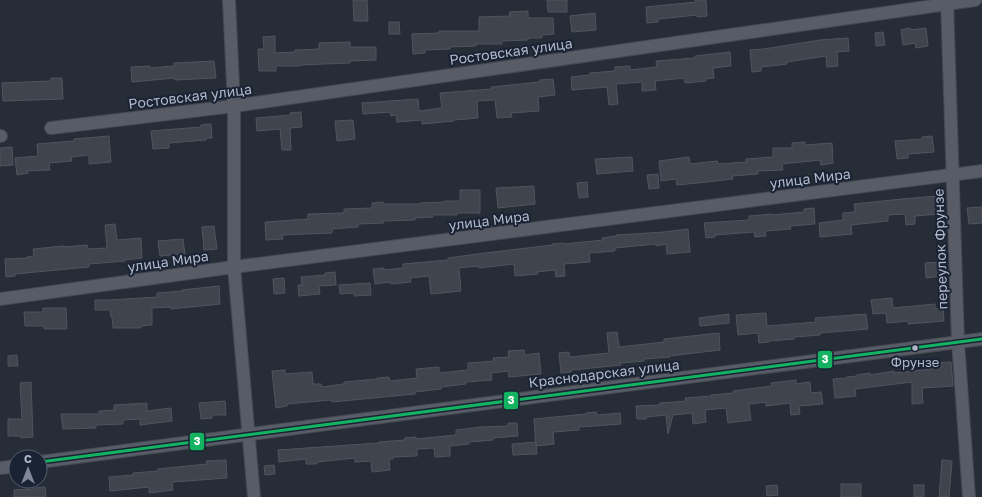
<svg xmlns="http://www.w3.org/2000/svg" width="982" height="497" viewBox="0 0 982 497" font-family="'Golos Text',sans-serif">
<rect width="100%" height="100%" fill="#272d37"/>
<g fill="#3f444d" stroke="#4f5560">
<path d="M353 0H367L368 21H354Z"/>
<path d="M547 0H567V12H548Z"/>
<path d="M695 0H706L707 16 697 17V15L658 19V22L647 23 646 7 696 2Z"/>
<path d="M528 11V18H553L554 34 542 35V38H528V40L502 41V44H476V46L450 47V49L425 50V53L413 54 412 34 439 33V31H479V17L510 16 509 12Z"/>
<path d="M595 13 596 30 572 32 570 16Z"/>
<path d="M389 22H399L400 34H389Z"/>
<path d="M910 28 911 30 926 28 928 46 916 48 915 43 903 45 901 30Z"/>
<path d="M883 32 885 45 876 46 875 33Z"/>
<path d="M275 36V53L295 52V50L319 49V43L350 42V47H376V60L350 61V63L324 64 300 65V66H276V71H259L258 49H264L263 37Z"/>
<path d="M848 38 849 51 837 52 838 66 827 67 826 56 787 62V64L761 67V71L752 72 750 50 764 49 820 40Z"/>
<path d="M730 52 731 66 713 68 714 78 705 79 706 81 685 83 684 78 655 81 656 90 642 91V82L616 84 618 104 609 105 607 87 572 90 571 77 590 75V73L615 71V67L630 66V70L657 67 656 61 695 58V56Z"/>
<path d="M214 61 216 78 175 80V78L132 82 131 67 150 66V68L174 66V63Z"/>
<path d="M51 78H62L63 99 3 101 2 83 51 81Z"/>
<path d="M553 79 555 95 538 97 539 111 511 113 512 117 497 118 495 100 477 101 478 118 454 120V121L422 124V120L397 122 396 115 391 116 390 112 363 114 362 103 418 99 419 111 442 108 440 93 492 89 491 87 540 82V80Z"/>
<path d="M301 112 302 127 290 128 291 150H282L280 129 257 131 256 118 291 115 290 113Z"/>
<path d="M353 120 355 139 337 141 335 121Z"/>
<path d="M211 124 212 138H206V140L169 143V148L153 149 151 131 201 127V125Z"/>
<path d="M109 136 111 162 89 164V155L71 157 72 161 49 163 50 170 27 171 28 173 17 175 15 158 38 156 37 144 74 141V139Z"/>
<path d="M932 136 934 152 908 154V158L897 159 895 141 922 139V137Z"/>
<path d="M805 142V145L832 143 833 163 821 165 820 160 782 164 783 170 757 171 758 174 732 176 733 179 707 182 677 185 676 179 661 181 659 161 689 157 690 164 717 161 718 164 746 162V159L773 157V148H792V143Z"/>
<path d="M12 147 13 165 0 166V148Z"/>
<path d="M632 157 633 171 597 174 595 159Z"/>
<path d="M658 174 659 188 649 189 647 175Z"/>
<path d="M587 182 588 197 579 198 577 183Z"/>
<path d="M534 186 535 204 498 208 496 188Z"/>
<path d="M460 190H480V213H457V215H432L433 217 415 218V220L383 221 384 223 358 224V227L332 229V233L282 235 283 239 266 240 265 222 308 219V214L344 213V209L372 208V203L383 202V204H420V203L445 202V201H460Z"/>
<path d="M938 196 940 214 915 216V224L906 225 905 214 888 215V221L851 225 852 234 820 237 819 223 843 220V213L855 212 854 204 902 199Z"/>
<path d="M982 207V223L969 224 967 208Z"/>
<path d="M814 208 815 224 790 226 791 229 765 231 766 236 755 237 754 232 715 235V237L706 238 704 223 749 220V216L772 214V215L804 212V209Z"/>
<path d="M115 224 117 240 141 238 142 258 124 260 125 261 89 264V267L15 274V276L6 277 5 259 27 258V257L34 256 33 249 64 246V247L87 245 88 249 107 248 105 225Z"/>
<path d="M214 226 217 249 204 250 202 227Z"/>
<path d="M688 229 690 252 667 254 666 244 656 246V244L615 248V251L589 253 590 262 564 264 565 276 556 277 555 270 537 272 538 274 515 276 514 264 479 268 478 266 459 268 461 291 431 294 429 276 410 278 411 282 391 284 390 282 375 284 373 269 384 268V270L403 268V264L448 260V258L477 254 552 245V244L564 243V244L603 240 602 238 616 236V235L664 232Z"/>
<path d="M183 239 185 254 160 256 158 241Z"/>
<path d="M942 262 943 276 926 278 925 263Z"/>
<path d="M335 272 336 285 319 286 320 294 299 296 298 285H302L301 277 325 275V273Z"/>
<path d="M284 278 285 293 274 294 273 279Z"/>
<path d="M370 283 371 295 354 296V293L340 294 339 285Z"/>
<path d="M219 286 220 304 171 309 170 307 152 308V325L141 326V328H113L112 317H111L110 310H95V300H110L157 297V293L182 291V290Z"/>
<path d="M892 298 893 308 935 304V309L943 308 944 321 908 324V321L887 323 886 313 873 314 871 300Z"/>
<path d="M43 308H66L67 329H44V326H25L24 312H43Z"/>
<path d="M766 313 767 326 816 322 815 318 866 314 868 329 820 333V335L794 337V339L769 341V342L759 343 758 333 738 335 736 315Z"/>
<path d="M729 314V323L700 326 699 318Z"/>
<path d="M617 332 619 347 664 342V339L719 333 720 350 669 356 670 357 644 359V361L620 363 621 365 571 370V372L561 373 559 353 569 352 570 357 609 353 607 333Z"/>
<path d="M524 350 525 355 539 353 541 374 509 377 508 371 491 373 492 380 466 382V384L441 387V389L415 392V394L332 402 331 400 287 404V406L276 408 272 371 285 370V374L312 372 313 384H321L322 387 344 384V382L377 379V378L389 377 390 381 417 378 416 369 439 367V373L468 370V363L494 361 493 358 509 357 508 351Z"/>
<path d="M17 355 18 366H8V356Z"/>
<path d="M951 362 953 386 922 388 923 403 912 404V382L855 389 856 396 835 398 833 379 847 378V377L857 376V375L870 373V375L894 371V373L932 369V363Z"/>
<path d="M796 380V384L810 382 811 393 821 392 823 404 799 406 800 414 791 415 790 403 766 406V402L749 404 751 420 728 423 726 408 705 410 706 422 693 424 692 413 673 415 668 434 666 415 646 417V419H637L636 406 660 405V403L686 401 685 398 712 396 711 395 733 393V391L772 386 771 383Z"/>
<path d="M31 382 33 437 21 438V436H8V419H22L20 383Z"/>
<path d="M225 401 226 415H212V418L201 419 199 403Z"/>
<path d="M147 403V411L171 408 172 421 140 425V419L123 420V424L96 425V428L63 429 61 414H99V411L114 410V405Z"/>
<path d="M596 412 597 415 620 413 621 424 579 427V430L553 432 554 444 536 446 534 419 586 414V413Z"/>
<path d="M508 423H517L518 436 493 438V440L469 442V444L450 446V456L435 457 434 448 417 449V456L393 457V459H389L390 470 372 472 371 461 355 462V458L317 462V464H306V459L279 462 278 450 379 443V442L405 440V438L416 437V439L456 435V430L481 427 508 426Z"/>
<path d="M536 442 537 454 513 455 512 444Z"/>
<path d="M226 460 227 478 172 482 173 490 149 493V487L110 491 109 477 133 475V473L158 471V469L207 464 206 461Z"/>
<path d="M942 460 952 461 949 497H939Z"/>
<path d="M274 465 275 474 265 475 264 466Z"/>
<rect x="841" y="484" width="20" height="13"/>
<path d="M777 485 778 495 767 496 766 486Z"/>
<rect x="914" y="485" width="10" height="12"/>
<path d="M45 487 46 497H14V490L35 489V488Z"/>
</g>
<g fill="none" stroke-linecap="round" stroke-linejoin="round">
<defs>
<g id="minor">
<path d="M229 0 234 106V267L254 497"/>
<path d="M947 0 958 342 969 497"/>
<path d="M51 128 234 106 975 0"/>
<path d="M0 136H1"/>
<path d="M0 299 234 267 982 171"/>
<path d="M40 462 289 429 982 339"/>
<path d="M0 468 16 466"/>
</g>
</defs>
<use href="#minor" stroke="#444850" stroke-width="14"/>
<use href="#minor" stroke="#575c66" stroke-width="12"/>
<defs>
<path id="bus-1" d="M40 462 982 339"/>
</defs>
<use href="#bus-1" stroke="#1a2333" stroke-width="6"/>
<use href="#bus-1" stroke="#13b361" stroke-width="3"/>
</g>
<circle fill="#b0b9ca" stroke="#1a2333" stroke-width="1.5" cx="915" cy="348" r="3.5"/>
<g text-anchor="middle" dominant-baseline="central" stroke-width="4" stroke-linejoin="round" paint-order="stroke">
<g font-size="13" fill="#b0b9ca" stroke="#1a2333">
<text x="915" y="362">Фрунзе</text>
</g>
<g font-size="14" fill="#b0b9ca" stroke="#1a2333">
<text transform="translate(511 51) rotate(-8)">Ростовская улица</text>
<text transform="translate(190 96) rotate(-7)">Ростовская улица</text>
<text transform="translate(810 178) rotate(-7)">улица Мира</text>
<text transform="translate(489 220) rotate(-7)">улица Мира</text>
<text transform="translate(940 249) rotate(-92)">переулок Фрунзе</text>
<text transform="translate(168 261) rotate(-8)">улица Мира</text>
<text transform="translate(604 373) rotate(-7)">Краснодарская улица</text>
</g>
</g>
<g stroke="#1a2333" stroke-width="1.5">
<rect x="817" y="350" width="16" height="19" rx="4" fill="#13b361"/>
<rect x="503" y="391" width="16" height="19" rx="4" fill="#13b361"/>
<rect x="189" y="432" width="16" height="19" rx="4" fill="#13b361"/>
</g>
<g font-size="11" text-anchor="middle" font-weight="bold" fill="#fff">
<text x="825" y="363">3</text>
<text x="511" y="404">3</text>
<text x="197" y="445">3</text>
</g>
<g transform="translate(28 469)"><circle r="19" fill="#1a2333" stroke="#565f6f"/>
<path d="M0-3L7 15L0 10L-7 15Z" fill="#808897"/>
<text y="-6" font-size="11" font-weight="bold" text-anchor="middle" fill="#b0b9ca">С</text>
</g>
</svg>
